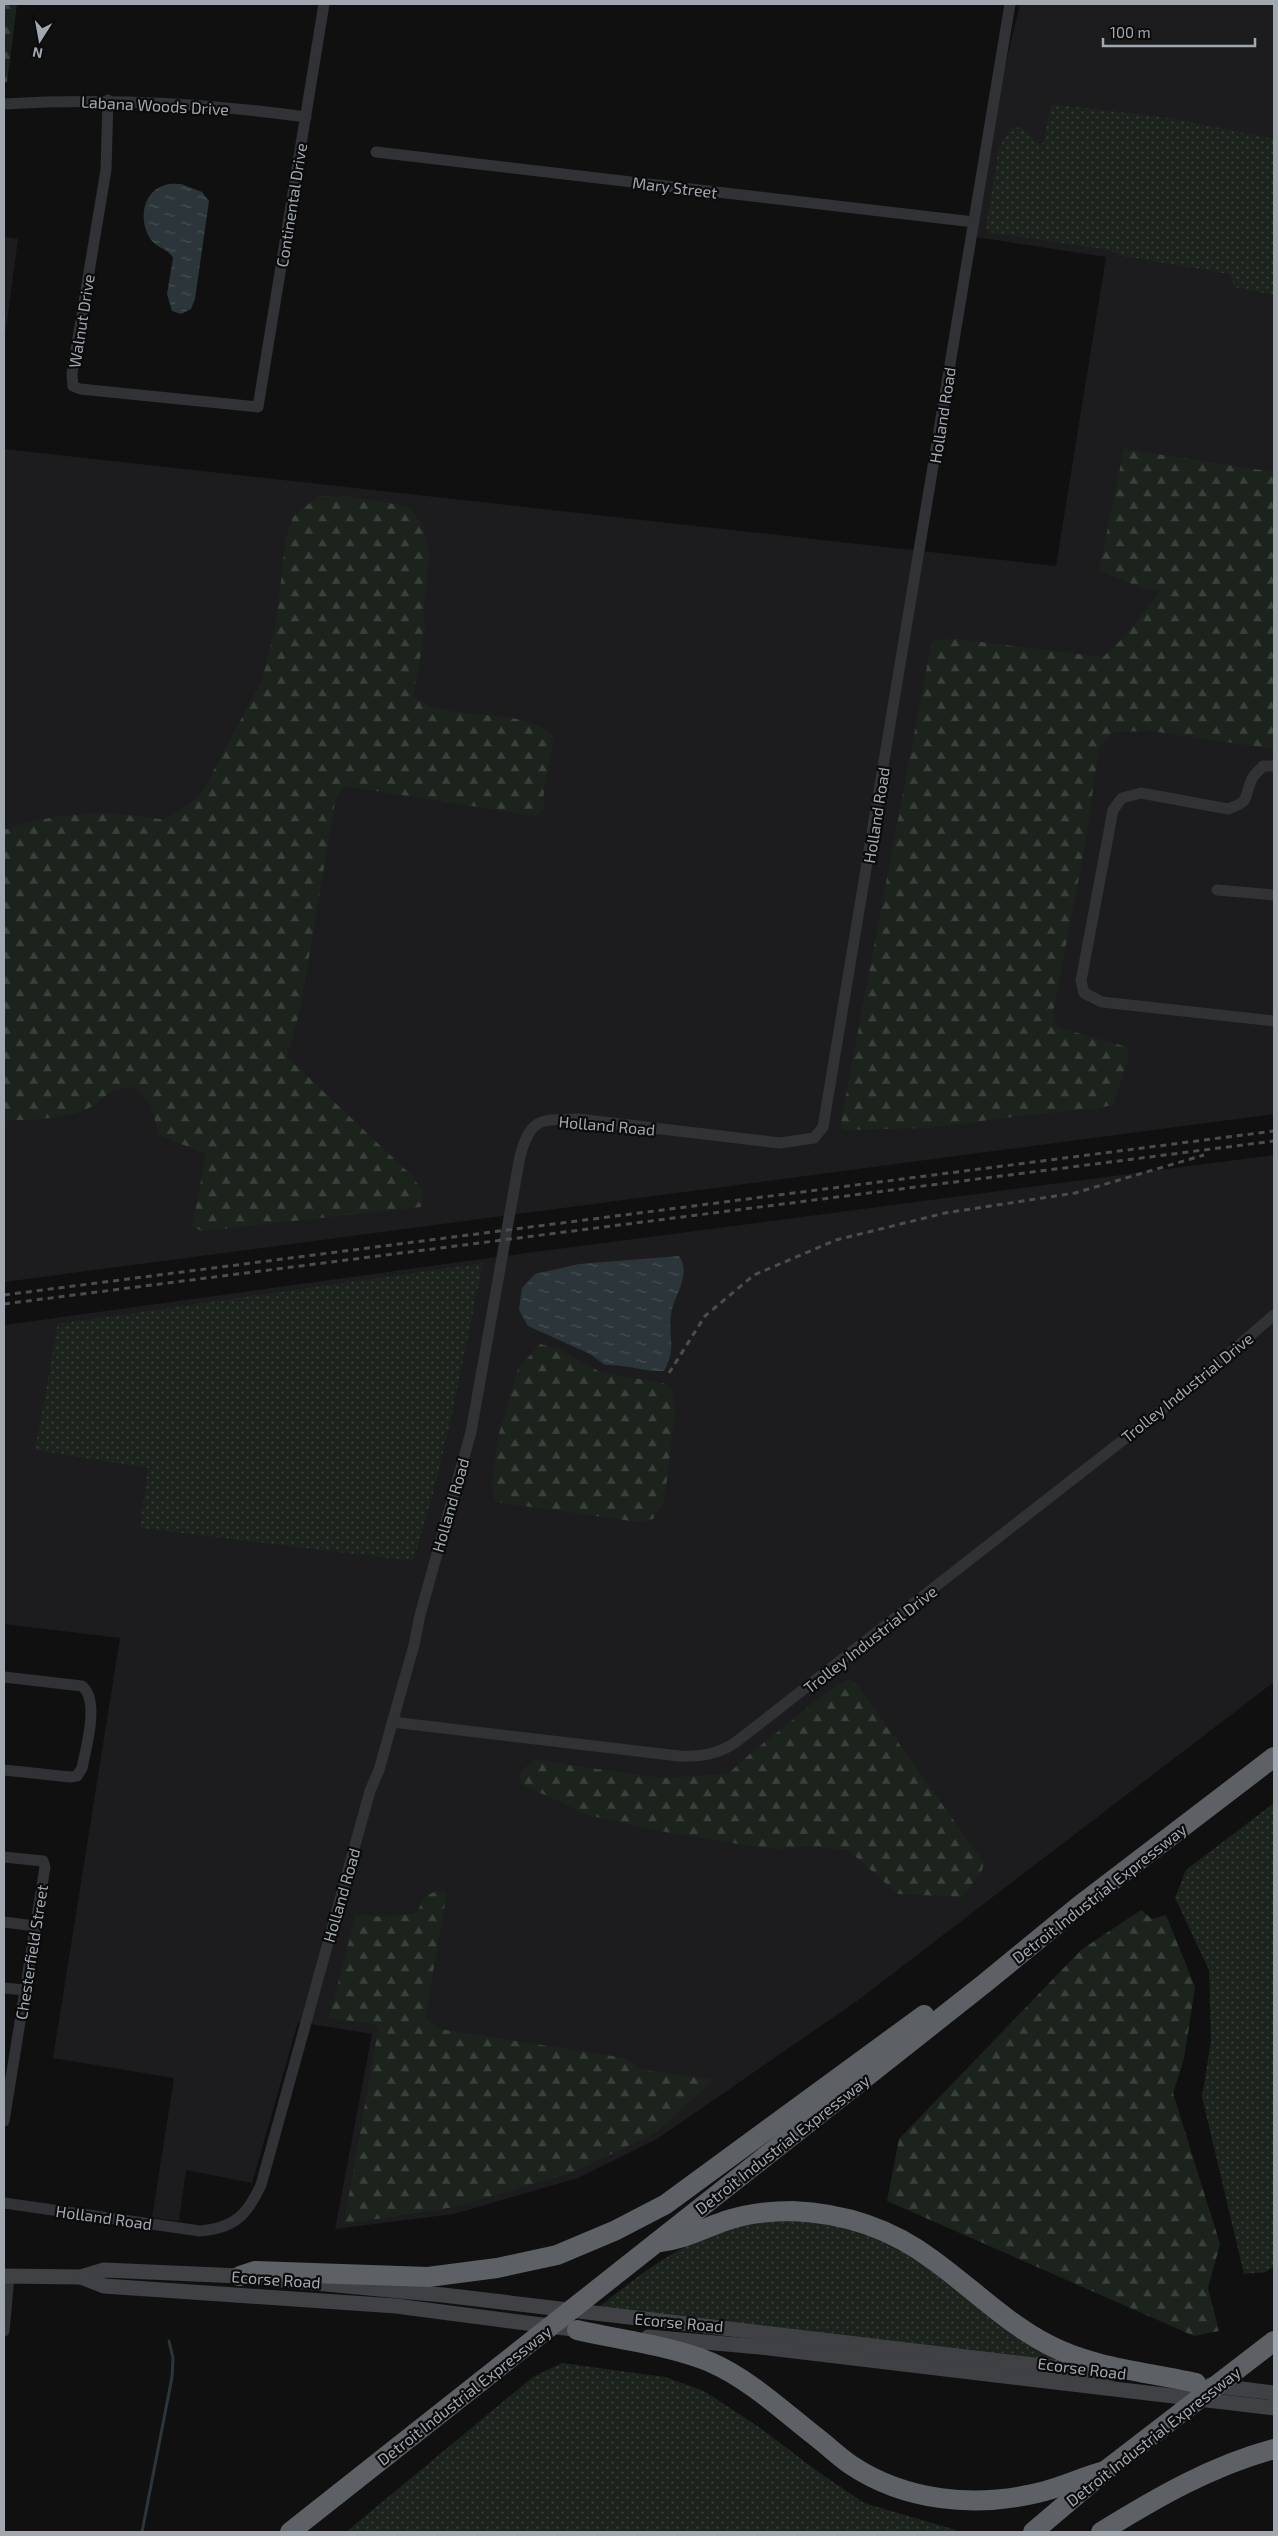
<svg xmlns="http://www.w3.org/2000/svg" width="1278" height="2536" viewBox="0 0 1278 2536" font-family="'Exo 2',sans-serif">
<defs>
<pattern id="grass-dots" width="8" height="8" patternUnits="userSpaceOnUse" patternTransform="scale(1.25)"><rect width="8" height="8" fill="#1c231d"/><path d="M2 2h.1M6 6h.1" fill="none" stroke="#3a403b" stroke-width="1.8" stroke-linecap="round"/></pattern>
<pattern id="forest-firs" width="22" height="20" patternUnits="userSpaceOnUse" patternTransform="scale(1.25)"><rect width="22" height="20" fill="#1c231d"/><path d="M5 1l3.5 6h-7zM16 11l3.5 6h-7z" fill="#3a403b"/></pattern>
<pattern id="water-ripples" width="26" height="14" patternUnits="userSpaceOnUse" patternTransform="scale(1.25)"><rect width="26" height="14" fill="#2c353a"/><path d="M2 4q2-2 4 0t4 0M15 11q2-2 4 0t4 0" fill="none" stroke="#474f54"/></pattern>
</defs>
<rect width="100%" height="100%" fill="#101011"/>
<g fill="#1c1c1e">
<path d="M1020 4H1274V1114L4 1282V449L1056 566 1106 257 976 237 1002 79Z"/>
<path d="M4 237 18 239 4 343Z"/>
<path d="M1274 1155V1682L857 2001 657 2139 578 2178 454 2214 335 2229 372 2034 298 2022 252 2183 186 2170 179 2221 152 2218 174 2078 53 2058 120 1638 4 1624V1325L489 1258Z"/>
</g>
<g fill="url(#grass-dots)">
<path d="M1051 104 1169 118 1274 139V295L1235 287 1229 274 1123 256 1108 250 989 232 986 227 999 148 1010 129 1021 127 1040 145 1044 142Z"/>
<path d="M483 1263C462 1363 445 1464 413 1561L140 1528 148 1468 35 1450 58 1324Z"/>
<path d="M1274 1803V2266L1266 2272 1244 2274 1202 2097 1211 2041 1209 1970 1175 1898 1186 1870Z"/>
<path d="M797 2218 855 2228 898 2246 1057 2357V2361L595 2310C639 2275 684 2239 740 2225 758 2220 779 2220 797 2218Z"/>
<path d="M562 2363 665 2377 704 2391 759 2427 817 2471 864 2503 956 2530 955 2532H346L533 2377Z"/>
</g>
<g fill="url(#forest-firs)">
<path d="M4 4H17L7 82H4Z"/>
<path d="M1124 449 1274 472V749L1151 731 1114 732 1099 747 1085 845 1053 1012 1057 1027 1127 1047 1128 1059 1113 1105 1091 1109 1028 1115 927 1128 844 1130 840 1127 932 640 957 639 1103 657 1127 634 1160 591 1142 588 1099 570Z"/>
<path d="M336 495 407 506 422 524 429 555 424 603 425 632 413 696C418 699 424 704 430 706 467 719 520 709 553 735 553 760 541 784 544 809L536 816 344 786 335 802 300 1010 287 1057 409 1173 424 1192 421 1207 202 1231 192 1227 206 1154 159 1135 150 1103 134 1087C105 1088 111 1096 89 1108 65 1120 30 1119 4 1121V830C56 811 111 810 165 820L200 796 262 680 276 623 286 538 293 517 317 497Z"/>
<path d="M540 1344 559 1349 600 1372 663 1383 672 1390 675 1412 664 1503 653 1519 639 1522 495 1502 492 1485 498 1437 518 1369Z"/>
<path d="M850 1679 858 1686 984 1863 981 1873 962 1897 898 1894 848 1850 810 1846 782 1849 750 1846 654 1830 588 1815 519 1783 521 1771 534 1760 661 1778 728 1774C747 1755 769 1739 790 1722 809 1707 828 1689 850 1679Z"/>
<path d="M436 1891 447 1892 425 2018 439 2029 625 2058 639 2069 713 2080 657 2132 574 2172 455 2207 344 2224 378 2030 374 2024 329 2018 356 1914 384 1917 417 1913 424 1897Z"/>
<path d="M1141 1910 1152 1919 1166 1915 1195 1987 1184 2059 1173 2093 1220 2244 1208 2288 1219 2331 1194 2336 887 2201 899 2139 1081 1950Z"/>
</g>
<g fill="url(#water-ripples)">
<path d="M181 184 202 192 209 201 195 299 191 309 181 314 172 311 167 294 173 258C168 249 158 248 152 241 138 223 141 192 165 185 170 183 177 184 181 184Z"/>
<path d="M679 1256C692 1276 674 1294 671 1314 668 1338 677 1347 664 1371 644 1372 626 1364 605 1365L590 1354 528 1326 519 1310 522 1288 535 1274 579 1264Z"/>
</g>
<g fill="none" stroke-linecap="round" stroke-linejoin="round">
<path stroke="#2c353a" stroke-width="3" d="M142 2532 172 2377 173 2358 169 2341"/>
<g stroke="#313235" stroke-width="11">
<path d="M108 100 106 170 72 374 73 386 80 389 258 407 324 4"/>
<path d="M4 104C105 98 205 103 306 117"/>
<path d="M376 152 974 222"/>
<path d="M1274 766H1263C1260 770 1254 774 1252 779 1243 797 1252 801 1228 809L1141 793 1122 798 1113 810 1081 981 1084 993 1102 1002 1274 1021"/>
<path d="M1217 890 1274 895"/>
<path d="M4 1677 82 1686C100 1700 86 1748 82 1768L77 1776 70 1777 4 1770"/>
<path d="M392 1722 679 1756C701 1757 719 1754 736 1742L1186 1391 1274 1315"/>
<path d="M4 1857 43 1861 45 1867 4 2121"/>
<path d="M4 1922 35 1926"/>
<path d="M4 1988 25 1990"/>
<path d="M4 2203 200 2231C235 2228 247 2215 261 2185L370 1791 379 1770 414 1645 420 1615 471 1432 520 1156C531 1117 540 1120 578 1119L780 1143 814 1138 823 1127 1010 4"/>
<path d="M4 2331 9 2276"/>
</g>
<g stroke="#3f4145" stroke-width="15">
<path d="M4 2276 81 2277 104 2270 240 2276 443 2295 1111 2374"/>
<path d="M81 2277 104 2286 396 2306 588 2331"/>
<path d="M648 2337 760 2347 1274 2408"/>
<path d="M1210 2385 1274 2393"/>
</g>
<g stroke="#5d6166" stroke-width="20">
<path d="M660 2242C688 2238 699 2230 725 2221 746 2214 770 2211 792 2211 844 2213 892 2229 933 2260 972 2288 1006 2323 1049 2345 1093 2368 1148 2372 1196 2383"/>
<path d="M240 2276 255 2271 428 2277 497 2268 557 2255 614 2231 666 2204 924 2015"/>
<path d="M577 2330C620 2340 668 2345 710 2362 749 2379 782 2410 815 2436 827 2445 838 2456 851 2465 905 2501 974 2508 1037 2493 1060 2488 1082 2477 1105 2471"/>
<path d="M290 2532 985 1983 1079 1906 1274 1757"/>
<path d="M1033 2532 1105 2471 1274 2341"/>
<path d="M1101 2532C1156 2498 1211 2466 1274 2449"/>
</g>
<g stroke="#4a4c50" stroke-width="3" stroke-dasharray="6 5" stroke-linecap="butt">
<path d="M4 1295 1274 1131"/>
<path d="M4 1304 1274 1141"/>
<path d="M669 1373 705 1316 754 1275 836 1240 945 1213 1075 1193 1204 1155"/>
</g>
</g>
<g text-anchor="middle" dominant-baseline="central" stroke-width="4.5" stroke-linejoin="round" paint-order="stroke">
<g font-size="16" fill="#a2a8b0" stroke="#0b0b0c">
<text transform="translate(155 105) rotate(3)">Labana Woods Drive</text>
<text transform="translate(675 187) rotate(7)">Mary Street</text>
<text transform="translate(291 205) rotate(-81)">Continental Drive</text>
<text transform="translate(81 321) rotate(-81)">Walnut Drive</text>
<text transform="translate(942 415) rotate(-81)">Holland Road</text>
<text transform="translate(876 815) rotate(-81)">Holland Road</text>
<text transform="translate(607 1125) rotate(5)">Holland Road</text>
<text transform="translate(1187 1387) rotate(-39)">Trolley Industrial Drive</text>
<text transform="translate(450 1505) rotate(-74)">Holland Road</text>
<text transform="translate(870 1639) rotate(-38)">Trolley Industrial Drive</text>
<text transform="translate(1099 1893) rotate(-38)">Detroit Industrial Expressway</text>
<text transform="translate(341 1895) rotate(-74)">Holland Road</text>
<text transform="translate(31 1952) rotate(-81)">Chesterfield Street</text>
<text transform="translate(782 2144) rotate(-38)">Detroit Industrial Expressway</text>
<text transform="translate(104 2217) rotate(8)">Holland Road</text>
<text transform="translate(276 2279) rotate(4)">Ecorse Road</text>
<text transform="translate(679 2322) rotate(5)">Ecorse Road</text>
<text transform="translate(1082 2368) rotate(7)">Ecorse Road</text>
<text transform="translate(464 2395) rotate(-38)">Detroit Industrial Expressway</text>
<text transform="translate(1153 2436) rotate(-38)">Detroit Industrial Expressway</text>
</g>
</g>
<rect width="1278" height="2536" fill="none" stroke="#a2a8b0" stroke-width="10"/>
<g transform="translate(40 40) rotate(191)" stroke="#0b0b0c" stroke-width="4" paint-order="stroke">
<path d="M0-4L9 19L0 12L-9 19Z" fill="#a2a8b0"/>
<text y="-8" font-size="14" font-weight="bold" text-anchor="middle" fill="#a2a8b0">N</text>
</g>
<path d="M1103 38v8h152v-8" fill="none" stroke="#a2a8b0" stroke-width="2.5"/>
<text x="1110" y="38" font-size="15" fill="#a2a8b0" stroke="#0b0b0c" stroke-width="4" paint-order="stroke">100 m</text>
</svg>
